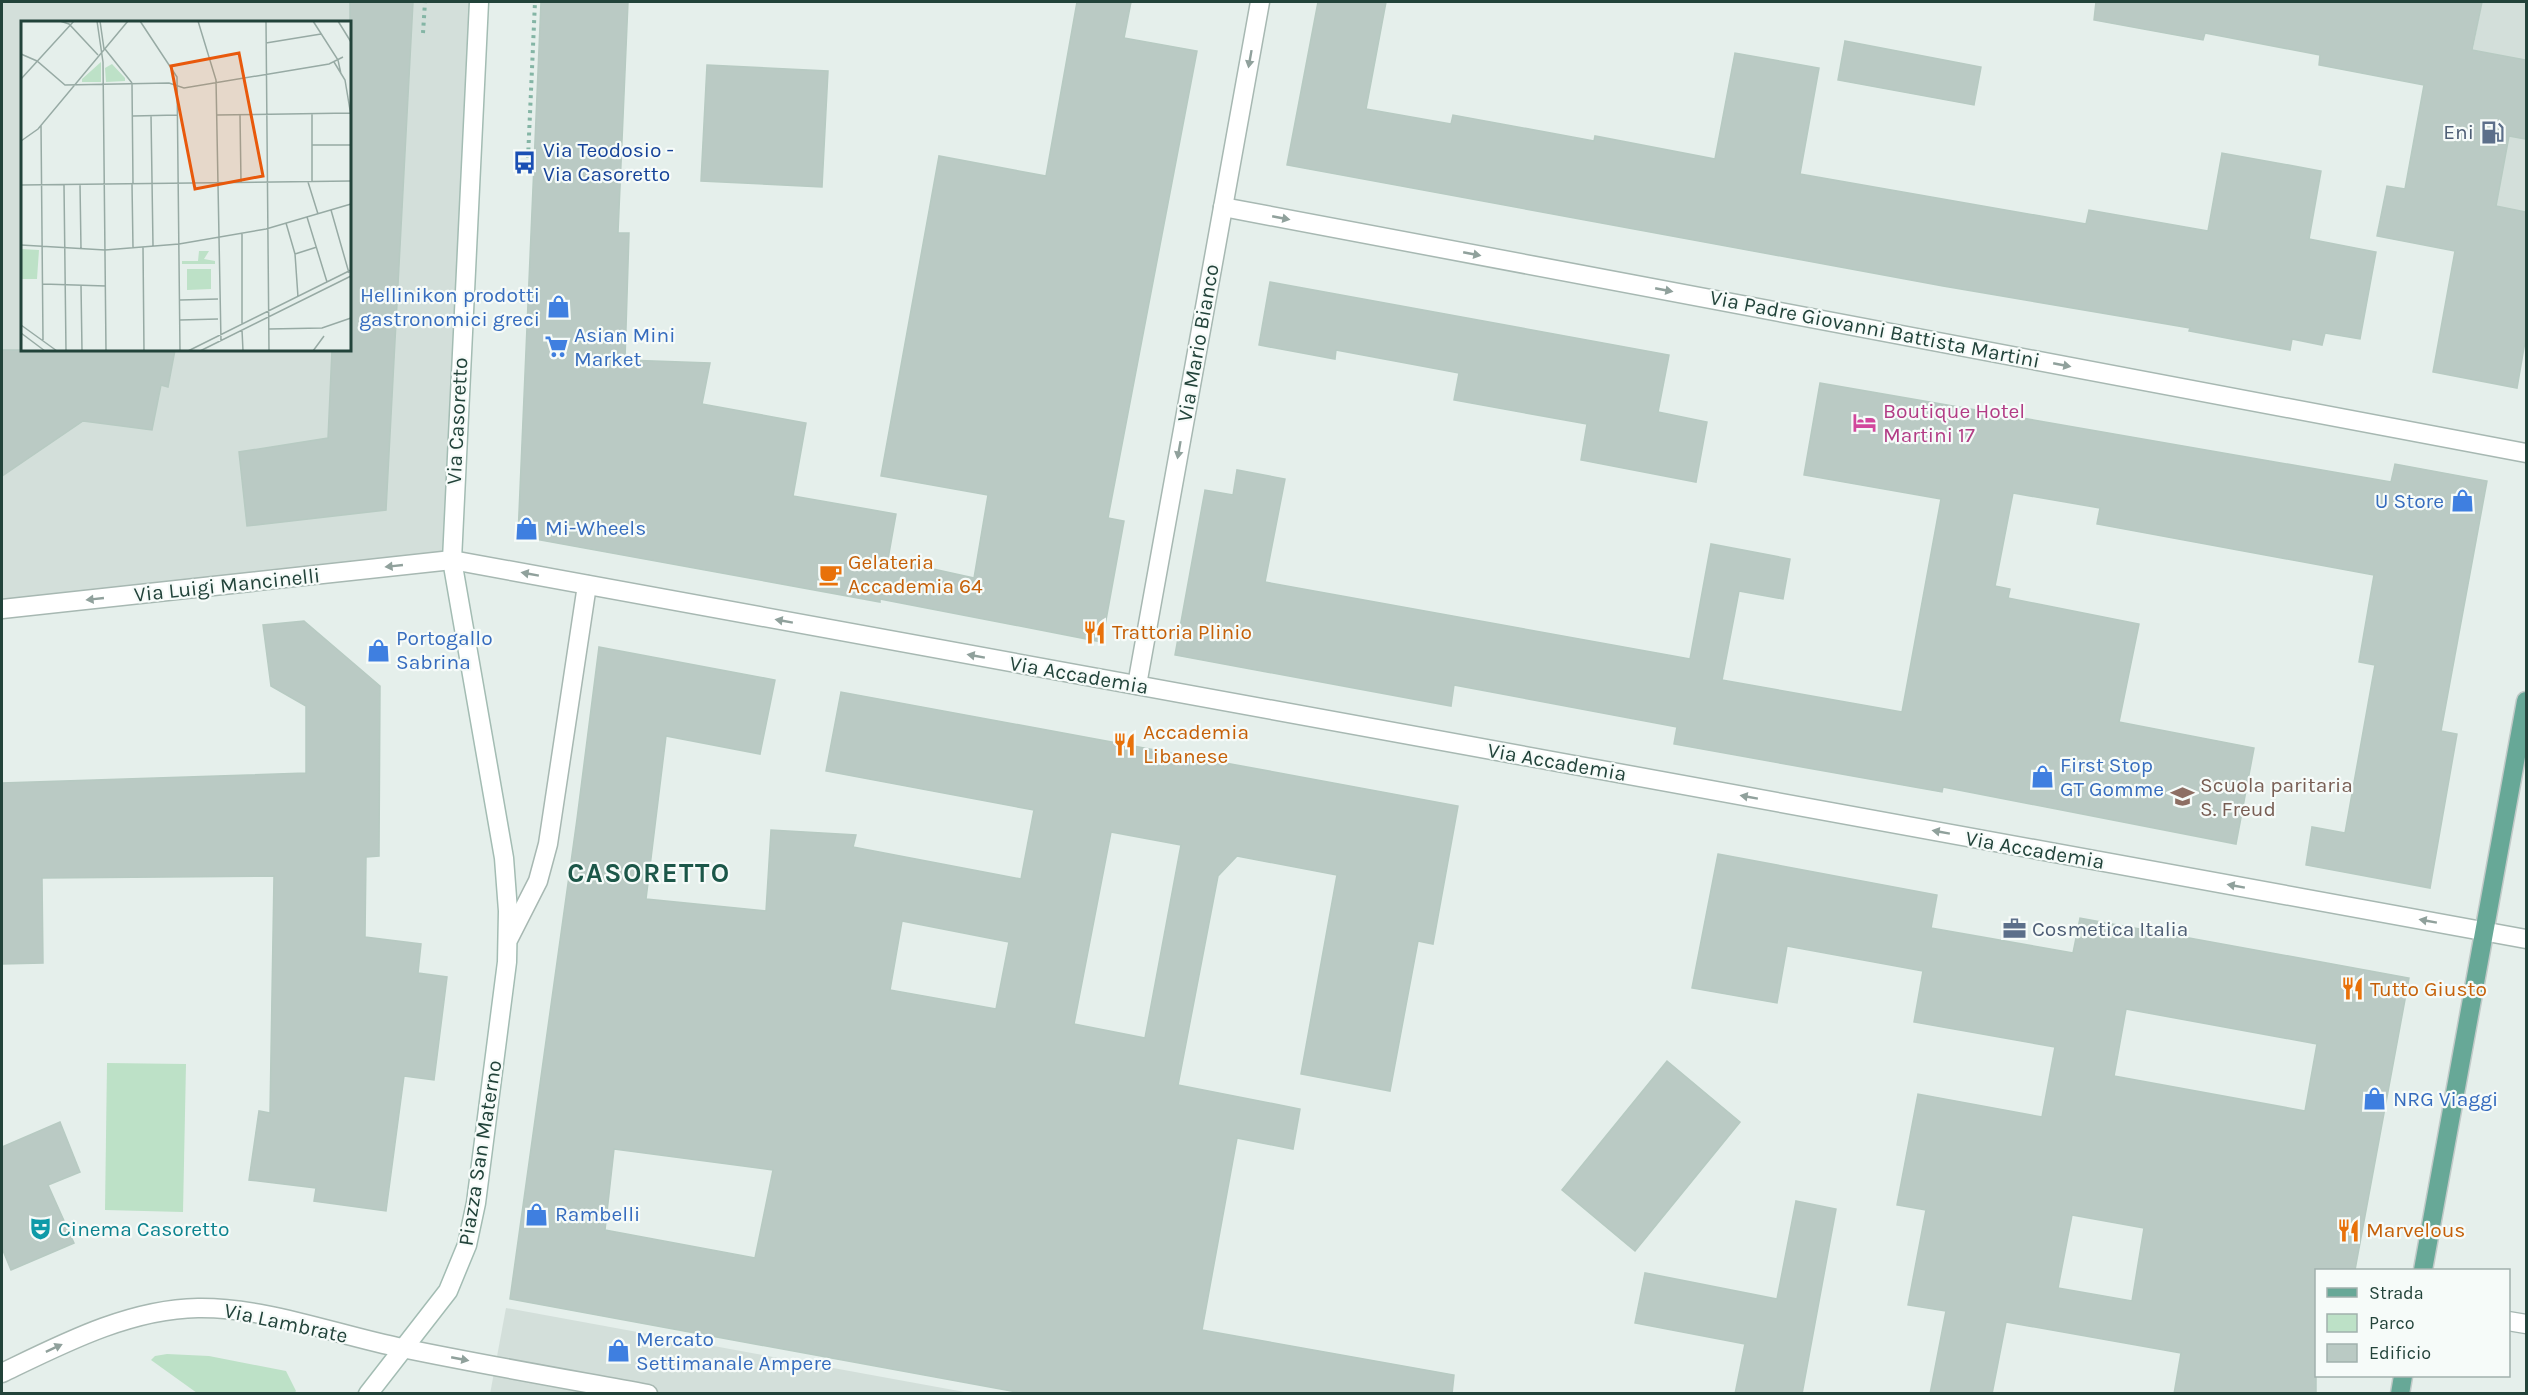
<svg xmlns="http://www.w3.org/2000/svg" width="2528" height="1395" viewBox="0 0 2528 1395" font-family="Karla,sans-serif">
<rect width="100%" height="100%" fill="#e5efeb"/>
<g fill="#d3dfda" fill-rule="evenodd">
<path d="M2 2H474L445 554 2 602ZM22 22H350V350H22Z"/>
<path d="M2482 2H2526V212L2445 197Z"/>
<path d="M506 1308 970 1393 490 1394Z"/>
</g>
<g fill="#bde1c7">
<path d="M107 1063 186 1064 183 1212 105 1210Z"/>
<path d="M167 1354 209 1356 286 1371 296 1391 294 1394 197 1393 151 1360 155 1356Z"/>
</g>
<g fill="#bacac4" stroke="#b7cac2" stroke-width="1.5" fill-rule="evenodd">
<path d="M350 2H413L386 510 247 526 239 452 328 438 332 350H350Z"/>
<path d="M541 2H628L618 233H629L625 360 710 363 702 404 806 423 793 496 896 514 888 559 974 578 988 495 881 476 939 156 1046 176 1077 2H1131L1124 38 1197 51 1108 518 1124 521 1102 642 880 599V602L518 536Z"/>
<path d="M1318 2H1386L1366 109 1451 124 1453 115 1594 141 1595 136 1715 159 1735 53 1819 68 1800 174 2086 224 2089 210 2208 231 2222 153 2321 171 2309 239 2376 252 2360 339 2325 333 2322 345 2292 339 2290 350 2189 331 2190 328 1943 286 1287 165Z"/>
<path d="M2096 2H2482L2472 50 2526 60V139L2509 136 2496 206 2526 212V336L2517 388 2433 372 2455 251 2377 236 2387 186 2405 189 2424 85 2319 65 2320 55 2205 33 2203 40 2094 20Z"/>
<path d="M1845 41 1981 67 1974 105 1838 80Z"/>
<path d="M707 65 828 71 822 187 701 181Z"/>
<path d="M1270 282 1669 355 1658 412 1707 422 1696 482 1581 460 1587 424 1454 400 1459 373 1336 350 1335 359 1259 345Z"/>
<path d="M2 350H175L168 387 161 385 152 430 83 421 2 476Z"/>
<path d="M1820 383 2391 482 2395 464 2487 481 2441 731 2457 734 2430 888 2306 865 2312 827 2345 833 2375 665 2359 662 2374 575 2097 524 2100 508 2013 493 1995 586 2010 589 2008 598 2139 624 2119 722 2254 748 2236 844 1943 787 1942 792 1674 744 1677 727 1454 685 1451 706 1175 655 1205 490 1233 495 1237 470 1285 479 1265 582 1690 659 1711 544 1790 559 1783 599 1739 591 1722 680 1902 712 1941 499 1804 475Z"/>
<path d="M304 621 380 686 379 856 366 857 365 937 421 944 418 973 447 977 434 1080 404 1076 386 1211 314 1201 316 1188 249 1180 259 1111 270 1113 274 876 42 878 43 963 2 964V783L306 773V706L271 686 263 625Z"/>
<path d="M599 647 775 680 760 754 666 736 646 899 766 911 771 830 856 835 853 847 1021 879 1034 810 826 771 841 692 1458 806 1433 944 1418 941 1390 1091 1301 1074 1337 875 1237 856 1218 876 1178 1085 1300 1109 1293 1149 1237 1138 1202 1330 1454 1375 1452 1394H1027L510 1299 577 819ZM1111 832 1181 845 1145 1038 1074 1024ZM902 921 1009 942 996 1009 890 990ZM614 1149 773 1170 755 1258 605 1230Z"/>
<path d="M1718 854 1937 895 1931 928 2073 953 2080 918 2409 978 2355 1270H2316V1394H2174L2181 1353 2006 1322 1992 1394H1930L1946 1311 1908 1305 1926 1210 1897 1205 1918 1094 2042 1117 2055 1047 1914 1022 1923 971 1787 946 1777 1003 1692 988ZM2126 1009 2317 1044 2305 1111 2114 1076ZM2072 1215 2144 1228 2132 1301 2058 1288Z"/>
<path d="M1667 1061 1740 1122 1635 1251 1562 1190Z"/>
<path d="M60 1122 80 1172 48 1185 74 1243 11 1270 2 1248V1147Z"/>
<path d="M1796 1201 1836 1209 1802 1394H1735L1745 1344 1635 1323 1645 1273 1777 1299Z"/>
</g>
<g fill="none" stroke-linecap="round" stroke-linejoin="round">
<defs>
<path id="lane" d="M2508 1321 2526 1324"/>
<g id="street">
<path d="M1223 207 2526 453"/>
<path d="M2 609 452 560 2526 939"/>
<path d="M1137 685 1260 2"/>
<path d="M509 938 538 881 548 844 587 585"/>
<path d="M2 1373C62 1344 129 1309 198 1308 265 1307 337 1335 402 1348 484 1365 566 1379 648 1394"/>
</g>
<path id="secondary" d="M368 1394 448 1291 467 1245 476 1203 507 962 508 911 504 858 452 560 479 2"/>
<g id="primary">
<path d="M2423 1270 2526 701"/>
<path d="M2400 1394 2403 1376"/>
</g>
</defs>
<use href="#lane" stroke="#a7b8b2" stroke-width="21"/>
<use href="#street" stroke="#a7b8b2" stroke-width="21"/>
<use href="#secondary" stroke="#a3bcb3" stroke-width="21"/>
<use href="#primary" stroke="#c1cac8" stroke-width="21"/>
<g stroke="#84b5a5" stroke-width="4" stroke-dasharray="3 4.5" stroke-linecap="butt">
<path d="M423 33 425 2"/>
<path d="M528 158 535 2"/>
</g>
<use href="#lane" stroke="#fff" stroke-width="18"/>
<use href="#street" stroke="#fff" stroke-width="18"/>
<use href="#secondary" stroke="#fff" stroke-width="18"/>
<use href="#primary" stroke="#67a897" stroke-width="18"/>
</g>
<defs><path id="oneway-solid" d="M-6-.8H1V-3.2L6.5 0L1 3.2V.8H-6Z" transform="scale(1.5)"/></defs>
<g fill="#90a19c">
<use href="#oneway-solid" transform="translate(1250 59) rotate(100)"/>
<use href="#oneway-solid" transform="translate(1281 218) rotate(11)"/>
<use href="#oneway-solid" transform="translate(1472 254) rotate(11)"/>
<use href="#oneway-solid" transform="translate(1664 290) rotate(11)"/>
<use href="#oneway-solid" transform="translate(2062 365) rotate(11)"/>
<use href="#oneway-solid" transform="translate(1179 450) rotate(100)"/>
<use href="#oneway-solid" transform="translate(394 566) rotate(174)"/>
<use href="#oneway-solid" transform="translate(530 574) rotate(-170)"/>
<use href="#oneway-solid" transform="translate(95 599) rotate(174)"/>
<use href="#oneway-solid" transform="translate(784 621) rotate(-170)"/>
<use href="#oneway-solid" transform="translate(976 656) rotate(-170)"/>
<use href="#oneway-solid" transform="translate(1749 797) rotate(-170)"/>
<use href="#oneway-solid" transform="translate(1941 832) rotate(-170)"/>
<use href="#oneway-solid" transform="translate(2236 886) rotate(-170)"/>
<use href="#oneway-solid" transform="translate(2428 921) rotate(-170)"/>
<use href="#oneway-solid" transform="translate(54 1348) rotate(-25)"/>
<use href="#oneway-solid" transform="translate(460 1359) rotate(11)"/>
</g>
<defs>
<symbol id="fuel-bare" viewBox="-9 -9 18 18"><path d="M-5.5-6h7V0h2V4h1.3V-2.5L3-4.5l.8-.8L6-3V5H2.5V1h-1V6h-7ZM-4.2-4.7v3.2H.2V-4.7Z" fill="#5c6f8a" stroke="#f6fbf9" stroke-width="2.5" paint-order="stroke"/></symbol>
<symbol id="bus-bare" viewBox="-9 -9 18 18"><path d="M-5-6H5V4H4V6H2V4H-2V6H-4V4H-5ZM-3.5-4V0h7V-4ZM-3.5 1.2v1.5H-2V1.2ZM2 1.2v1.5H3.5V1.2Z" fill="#1a4fb4" stroke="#f6fbf9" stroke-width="2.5" paint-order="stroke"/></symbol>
<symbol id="shop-bare" viewBox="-9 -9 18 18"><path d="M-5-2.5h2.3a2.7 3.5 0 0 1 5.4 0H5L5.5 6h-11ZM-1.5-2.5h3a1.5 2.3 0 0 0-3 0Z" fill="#3f7fe0" stroke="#f6fbf9" stroke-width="2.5" paint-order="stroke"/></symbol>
<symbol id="supermarket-bare" viewBox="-9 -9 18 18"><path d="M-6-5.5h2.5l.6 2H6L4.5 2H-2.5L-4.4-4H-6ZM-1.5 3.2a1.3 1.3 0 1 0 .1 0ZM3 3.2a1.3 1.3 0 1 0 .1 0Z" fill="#3f7fe0" stroke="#f6fbf9" stroke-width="2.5" paint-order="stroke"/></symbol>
<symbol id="hotel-bare" viewBox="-9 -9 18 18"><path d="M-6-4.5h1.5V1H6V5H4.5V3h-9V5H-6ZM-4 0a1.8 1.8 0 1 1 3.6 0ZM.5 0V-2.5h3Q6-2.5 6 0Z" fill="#d1479c" stroke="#f6fbf9" stroke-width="2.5" paint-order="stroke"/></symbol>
<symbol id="cafe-bare" viewBox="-9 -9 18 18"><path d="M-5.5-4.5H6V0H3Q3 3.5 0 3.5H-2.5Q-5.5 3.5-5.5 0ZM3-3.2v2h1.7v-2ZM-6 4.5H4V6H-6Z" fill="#e8710a" stroke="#f6fbf9" stroke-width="2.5" paint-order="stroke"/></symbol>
<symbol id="restaurant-bare" viewBox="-9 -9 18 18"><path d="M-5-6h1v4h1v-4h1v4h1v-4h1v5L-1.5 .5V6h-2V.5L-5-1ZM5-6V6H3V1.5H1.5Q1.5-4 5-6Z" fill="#e8710a" stroke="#f6fbf9" stroke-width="2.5" paint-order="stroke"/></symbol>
<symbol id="school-bare" viewBox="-9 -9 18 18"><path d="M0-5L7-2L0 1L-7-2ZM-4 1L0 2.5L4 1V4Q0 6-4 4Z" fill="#8d6e63" stroke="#f6fbf9" stroke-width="2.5" paint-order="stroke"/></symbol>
<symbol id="office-bare" viewBox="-9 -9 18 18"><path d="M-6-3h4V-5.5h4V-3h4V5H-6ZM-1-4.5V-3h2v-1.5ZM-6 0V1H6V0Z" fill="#5c6f8a" stroke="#f6fbf9" stroke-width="2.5" paint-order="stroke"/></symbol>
<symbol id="theatre-bare" viewBox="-9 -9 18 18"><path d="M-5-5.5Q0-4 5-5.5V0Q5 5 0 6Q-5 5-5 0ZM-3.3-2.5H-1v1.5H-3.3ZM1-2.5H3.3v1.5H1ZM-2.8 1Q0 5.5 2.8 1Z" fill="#0f9aa8" stroke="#f6fbf9" stroke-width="2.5" paint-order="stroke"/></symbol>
</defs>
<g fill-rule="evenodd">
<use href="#fuel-bare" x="2476" y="116" width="33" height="33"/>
<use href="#bus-bare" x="508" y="146" width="33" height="33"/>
<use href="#shop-bare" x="542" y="290" width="33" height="33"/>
<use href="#supermarket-bare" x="540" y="330" width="33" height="33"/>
<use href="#hotel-bare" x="1848" y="406" width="33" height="33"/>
<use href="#shop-bare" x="2446" y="484" width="33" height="33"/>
<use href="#shop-bare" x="510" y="512" width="33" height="33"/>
<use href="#cafe-bare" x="814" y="558" width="33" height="33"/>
<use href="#restaurant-bare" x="1078" y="616" width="33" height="33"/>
<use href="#shop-bare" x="362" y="634" width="33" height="33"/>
<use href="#restaurant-bare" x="1108" y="728" width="33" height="33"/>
<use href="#shop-bare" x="2026" y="760" width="33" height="33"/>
<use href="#school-bare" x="2166" y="780" width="33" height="33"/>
<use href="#office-bare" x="1998" y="912" width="33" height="33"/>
<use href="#restaurant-bare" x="2336" y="972" width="33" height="33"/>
<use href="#shop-bare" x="2358" y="1082" width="33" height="33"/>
<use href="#shop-bare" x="520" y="1198" width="33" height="33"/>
<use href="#theatre-bare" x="24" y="1212" width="33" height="33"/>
<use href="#restaurant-bare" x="2332" y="1214" width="33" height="33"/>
<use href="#shop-bare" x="602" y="1334" width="33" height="33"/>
</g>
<g text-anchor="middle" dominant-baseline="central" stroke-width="4.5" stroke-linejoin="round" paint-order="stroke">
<g font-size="21" fill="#4e5e75" stroke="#f6fbf9" text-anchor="end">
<text x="2474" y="132">Eni</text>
<text x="2032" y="929" text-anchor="start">Cosmetica Italia</text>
</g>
<g font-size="21" fill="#164399" stroke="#f6fbf9" text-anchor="start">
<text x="543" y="150">Via Teodosio -<tspan x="543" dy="24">Via Casoretto</tspan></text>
</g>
<g font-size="21" fill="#366cbe" stroke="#f6fbf9" text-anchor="start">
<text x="540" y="295" text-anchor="end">Hellinikon prodotti<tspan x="540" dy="24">gastronomici greci</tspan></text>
<text x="574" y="335">Asian Mini<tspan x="574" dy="24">Market</tspan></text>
<text x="2444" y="501" text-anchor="end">U Store</text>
<text x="545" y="528">Mi-Wheels</text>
<text x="396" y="638">Portogallo<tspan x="396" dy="24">Sabrina</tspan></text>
<text x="2060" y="765">First Stop<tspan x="2060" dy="24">GT Gomme</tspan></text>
<text x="2393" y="1099">NRG Viaggi</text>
<text x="555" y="1214">Rambelli</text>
<text x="636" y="1339">Mercato<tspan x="636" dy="24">Settimanale Ampere</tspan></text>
</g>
<g font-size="21" fill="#22433a" stroke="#f6fbf9">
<text transform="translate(1875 329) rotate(11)">Via Padre Giovanni Battista Martini</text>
<text transform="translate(1198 343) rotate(-80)">Via Mario Bianco</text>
<text transform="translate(457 421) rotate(-87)">Via Casoretto</text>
<text transform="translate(227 585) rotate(-6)">Via Luigi Mancinelli</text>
<text transform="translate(1079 675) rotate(10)">Via Accademia</text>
<text transform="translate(1557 762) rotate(10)">Via Accademia</text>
<text transform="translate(2035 850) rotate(10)">Via Accademia</text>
<text transform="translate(480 1153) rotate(-81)">Piazza San Materno</text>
<text transform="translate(286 1323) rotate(12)">Via Lambrate</text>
</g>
<g font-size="21" fill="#b23c85" stroke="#f6fbf9" text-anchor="start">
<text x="1883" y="411">Boutique Hotel<tspan x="1883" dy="24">Martini 17</tspan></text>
</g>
<g font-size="21" fill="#c56008" stroke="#f6fbf9" text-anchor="start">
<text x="848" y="562">Gelateria<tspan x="848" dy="24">Accademia 64</tspan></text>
<text x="1112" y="632">Trattoria Plinio</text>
<text x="1143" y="732">Accademia<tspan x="1143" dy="24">Libanese</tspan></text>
<text x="2370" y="989">Tutto Giusto</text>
<text x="2366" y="1230">Marvelous</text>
</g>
<g font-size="21" fill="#785e54" stroke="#f6fbf9" text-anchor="start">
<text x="2200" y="785">Scuola paritaria<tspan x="2200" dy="24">S. Freud</tspan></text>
</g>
<g font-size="21" fill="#0d838f" stroke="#f6fbf9" text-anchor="start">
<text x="58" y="1229">Cinema Casoretto</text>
</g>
<g font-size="27" font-weight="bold" letter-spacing="1.5" fill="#1c5749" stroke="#f6fbf9">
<text x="649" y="873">CASORETTO</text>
</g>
</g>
<g transform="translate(21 21)">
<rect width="330" height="330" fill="#e5efeb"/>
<path d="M80 41V61H61V58ZM91 43 104 57V60L85 61 84 47ZM0 228 18 229 16 258H0ZM178 230H188L183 238 194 240V243H161V240H177ZM166 248H190V268L166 269Z" fill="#bde1c7"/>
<path fill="none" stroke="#97aaa4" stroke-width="1.5" d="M39 0 48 3 77 34M76 0 82 41 85 330M79 0 83 28M119 0 156 56 159 330M177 0 195 59 200 320M245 0 248 330M292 0 317 39 320 53M317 0 330 21M245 22 300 13M84 28 111 62M0 33 16 40 44 64 148 62 163 67 308 43 322 36M313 41 324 59 330 95M0 58 53 0M111 63 112 163M291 92V160M130 94 132 225M195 94 330 92M219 94 220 161M112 95 157 94M20 104 22 319M0 120 17 108 107 0M291 124H330M287 161 297 193M59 163 60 228M111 163 112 227M0 164 330 160M43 164 45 330M310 189 328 252M286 196 306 261M265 202 274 233 277 276M221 213V303M0 224 84 229 158 223 245 208 330 183M122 226 123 330M274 233 296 226M22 263 85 265M60 264 61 330M159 279 197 278M159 299 197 298M0 304 36 330M248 308 301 307 330 297M221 309 222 330M0 312 24 330M167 330 330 249M179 330 330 255M292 330 303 315"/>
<path fill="#e8590c" fill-opacity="0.15" stroke="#e8590c" stroke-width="3" d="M218 32 242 155 174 168 150 45Z"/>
<rect width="330" height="330" fill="none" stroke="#22433a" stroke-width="3"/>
</g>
<rect width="2528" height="1395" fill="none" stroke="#22433a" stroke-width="6"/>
<rect x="2315" y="1269" width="195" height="108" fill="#f6fbf9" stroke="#a1b1ad" stroke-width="1.5"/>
<rect x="2327" y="1288" width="30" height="9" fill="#67a897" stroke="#a1b1ad" stroke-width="1.5"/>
<text x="2369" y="1299" font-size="18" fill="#22433a">Strada</text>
<rect x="2327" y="1314" width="30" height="18" fill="#bde1c7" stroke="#a1b1ad" stroke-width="1.5"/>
<text x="2369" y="1329" font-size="18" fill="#22433a">Parco</text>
<rect x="2327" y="1344" width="30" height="18" fill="#bacac4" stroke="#a1b1ad" stroke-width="1.5"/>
<text x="2369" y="1359" font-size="18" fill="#22433a">Edificio</text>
</svg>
